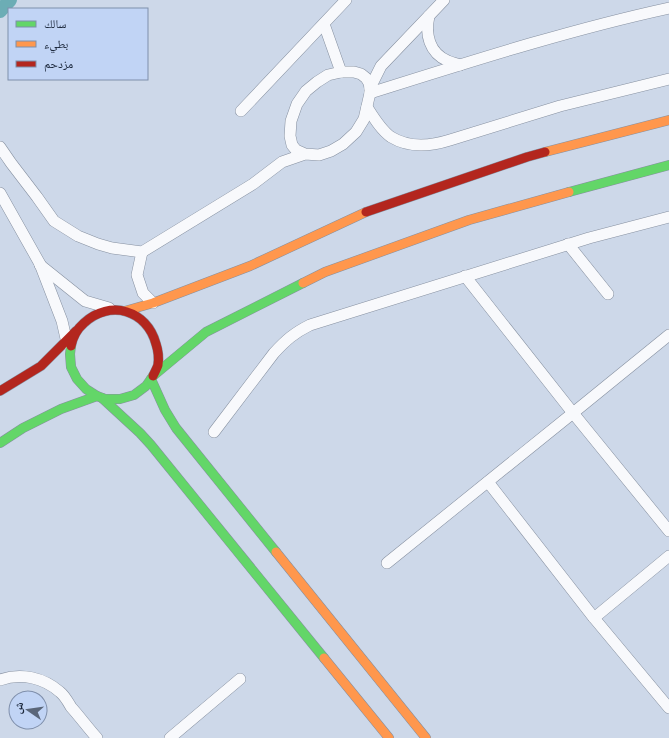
<svg xmlns="http://www.w3.org/2000/svg" width="669" height="738" viewBox="0 0 669 738" font-family="'Roboto Serif','Noto Naskh Arabic',serif">
<rect width="100%" height="100%" fill="#cdd8e9"/>
<g fill="none" stroke-linecap="round" stroke-linejoin="round">
<path stroke="#6cadb5" stroke-width="14" d="M0 11 10 0"/>
<defs>
<g id="street">
<path d="M429 16C425 34 429 53 448 61 452 63 456 63 460 65"/>
<path d="M324 24 341 72"/>
<path d="M370 88 381 66 444 0"/>
<path d="M370 93C469 62 568 30 669 8"/>
<path d="M367 107C374 118 381 130 391 137 409 148 431 146 450 140L560 106 669 79"/>
<path d="M241 111 346 0"/>
<path d="M0 147 11 163 37 197 54 221 78 236 98 244 112 248 142 252 253 184 282 162 305 154 319 155 331 151 343 144 356 132 364 119 370 93V88L369 83 366 78 361 74 354 72H341L328 75 317 82 306 91 297 104 291 121 290 136 292 145 296 150 305 154"/>
<path d="M0 193 40 264 62 321 67 343"/>
<path d="M568 244 608 294"/>
<path d="M142 252 137 275 143 293 153 303"/>
<path d="M40 265 85 301 109 308"/>
<path d="M465 276 573 413 669 531"/>
<path d="M214 432 274 353C286 340 294 333 310 325L589 238 669 217"/>
<path d="M488 482 594 618 669 708"/>
<path d="M387 563 573 413 669 335"/>
<path d="M594 618 669 556"/>
<path d="M0 680C21 672 44 678 60 692 65 696 68 702 71 707 80 717 88 728 97 738"/>
<path d="M170 738 240 679"/>
</g>
<g id="fast">
<path d="M569 192 669 165"/>
<path d="M71 346 70 354 71 367 77 379 86 389 97 396 105 399H120L134 395 146 386 153 376 206 332 303 283"/>
<path d="M151 379 165 410 176 428 276 552"/>
<path d="M102 398 140 433 151 445 324 658"/>
<path d="M0 443 23 428 61 409 97 396"/>
</g>
<g id="slow">
<path d="M545 152 669 120"/>
<path d="M303 283 325 272 469 220 569 192"/>
<path d="M125 311 153 303 250 266 366 212"/>
<path d="M276 552 426 738"/>
<path d="M324 658 389 738"/>
</g>
<g id="jam">
<path d="M366 212 527 157 545 152"/>
<path d="M71 346C73 336 77 329 84 323 110 299 147 310 156 344 158 350 159 358 158 365 157 368 155 372 153 376"/>
<path d="M0 391 41 366 76 331"/>
</g>
</defs>
<use href="#street" stroke="#8690a0" stroke-width="12"/>
<use href="#fast" stroke="#8690a0" stroke-width="10"/>
<use href="#slow" stroke="#8690a0" stroke-width="10"/>
<use href="#jam" stroke="#8690a0" stroke-width="10"/>
<use href="#street" stroke="#f8f9fc" stroke-width="11"/>
<use href="#fast" stroke="#63d668" stroke-width="9"/>
<use href="#slow" stroke="#ff974d" stroke-width="9"/>
<use href="#jam" stroke="#b3261e" stroke-width="9"/>
</g>
<rect x="8" y="8" width="140" height="72" fill="#c1d4f5" stroke="#7f8fab"/>
<rect x="16" y="21" width="20" height="6" fill="#63d668" stroke="#7f8fab"/>
<text x="44" y="28" font-size="12" fill="#1c283c">سالك</text>
<rect x="16" y="41" width="20" height="6" fill="#ff974d" stroke="#7f8fab"/>
<text x="44" y="48" font-size="12" fill="#1c283c">بطيء</text>
<rect x="16" y="61" width="20" height="6" fill="#b3261e" stroke="#7f8fab"/>
<text x="44" y="68" font-size="12" fill="#1c283c">مزدحم</text>
<g transform="translate(28 710) rotate(283)"><circle r="19" fill="#c1d4f5" stroke="#7f8fab"/>
<path d="M0-3L7 15L0 10L-7 15Z" fill="#5a6679"/>
<text y="-6" font-size="11" font-weight="bold" text-anchor="middle" fill="#1c283c">ش</text>
</g>
</svg>
